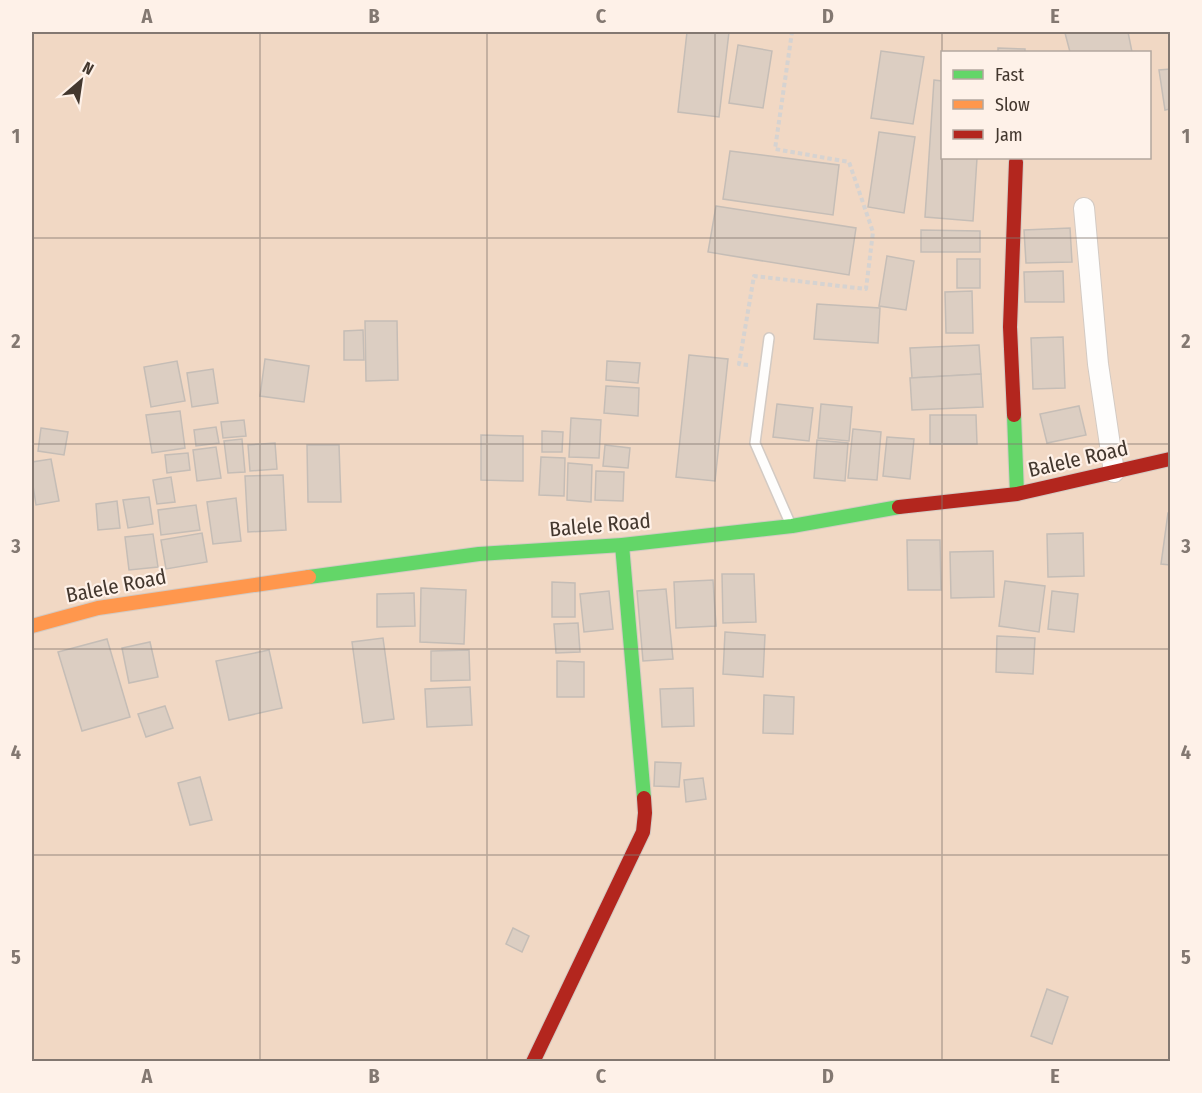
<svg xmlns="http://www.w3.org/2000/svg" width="1202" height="1093" viewBox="0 0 1202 1093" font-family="'Fira Sans Condensed',sans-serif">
<rect width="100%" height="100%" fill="#f9f2ed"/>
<path fill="#f1d8c4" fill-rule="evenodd" d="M32 32H1170V1061H32ZM942 52H1150V158H942Z"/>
<g fill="#dccec2" stroke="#c5bdb6" stroke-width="1.5">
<path d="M687 32H729L719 117 678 112Z"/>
<path d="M1071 32H1128L1132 52H1070L1065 33Z"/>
<path d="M738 45 772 51 763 108 729 103Z"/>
<path d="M998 48 1025 49V52H998Z"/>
<path d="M881 51 924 57 913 124 871 118Z"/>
<path d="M1170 69V109L1165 110 1159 70Z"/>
<path d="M934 80 942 81V158H977L973 221 925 217Z"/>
<path d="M879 132 915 137 904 213 868 207Z"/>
<path d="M730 151 839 165 833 215 723 199Z"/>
<path d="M716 206 856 228 849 275 708 252Z"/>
<path d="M1070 228 1072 262 1026 263 1024 230Z"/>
<path d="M921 230 980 231V252H921Z"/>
<path d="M887 256 914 261 906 310 879 306Z"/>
<rect x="957" y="259" width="23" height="29"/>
<path d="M1063 271 1064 302H1025L1024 272Z"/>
<path d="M972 291 973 333H946L945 292Z"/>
<path d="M817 304 880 308 878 343 814 339Z"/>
<path d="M365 321H397L398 380 366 381Z"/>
<path d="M363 330 364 360H344V331Z"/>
<path d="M1063 337 1065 388 1033 389 1031 338Z"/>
<path d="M979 345 981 374 912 378 910 348Z"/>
<path d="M689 355 728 359 715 481 676 477Z"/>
<path d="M265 359 309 366 304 402 260 396Z"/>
<path d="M177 361 185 401 151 407 144 367Z"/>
<path d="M607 361 640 363 638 383 606 380Z"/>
<path d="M213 369 218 403 192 407 187 373Z"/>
<path d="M981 374 983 407 912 410 910 378Z"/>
<path d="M606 386 639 388 638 416 604 413Z"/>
<path d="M777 404 813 408 809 441 773 437Z"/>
<path d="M821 404 852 407 849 441 818 438Z"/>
<path d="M1079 406 1086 435 1047 443 1040 414Z"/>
<path d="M180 411 185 448 152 453 146 415Z"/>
<path d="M930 415H976L977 444H930Z"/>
<path d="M571 418 601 420 599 458 569 457Z"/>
<path d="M244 420 246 436 223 438 221 422Z"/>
<path d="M216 427 219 443 196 446 194 430Z"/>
<path d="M41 428 68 432 64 455 38 451Z"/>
<path d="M853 429 881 432 877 480 848 478Z"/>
<path d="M542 431 563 432 562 452H542Z"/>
<path d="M481 435 523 436V481L481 480Z"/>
<path d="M887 437 914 439 910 479 883 476Z"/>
<path d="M242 439 245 472 228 473 224 441Z"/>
<path d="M817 440 848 443 845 481 814 478Z"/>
<path d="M275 443 277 469 250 471 248 445Z"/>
<path d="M307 445H339L341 502H308Z"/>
<path d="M605 445 630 448 628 468 603 466Z"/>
<path d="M216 447 221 478 197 481 193 450Z"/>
<path d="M188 453 190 470 167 473 165 455Z"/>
<path d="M541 457 565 458 564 496 539 495Z"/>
<path d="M51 459 59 501 36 505 32 479V462Z"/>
<path d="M568 463 592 465 591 502 567 500Z"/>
<path d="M596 471 624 472 623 501 595 500Z"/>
<path d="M283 475 286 530 248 532 245 476Z"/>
<path d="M171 477 175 502 157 504 153 480Z"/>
<path d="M149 497 153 524 128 528 123 500Z"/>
<path d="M236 498 241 541 213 544 207 502Z"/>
<path d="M117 501 120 528 98 530 96 504Z"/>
<path d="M196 505 200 530 161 535 158 510Z"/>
<path d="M1168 513H1170V565L1161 564Z"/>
<path d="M202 533 207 562 166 569 161 540Z"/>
<path d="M1083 533 1084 576 1048 577 1047 534Z"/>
<path d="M153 534 158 567 129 570 125 537Z"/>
<path d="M907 540H940L941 590H908Z"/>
<path d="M993 551 994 597 951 598 950 552Z"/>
<path d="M722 574H754L756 622 723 623Z"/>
<path d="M713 580 716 626 676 628 674 582Z"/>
<path d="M1005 581 1045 586 1039 632 999 626Z"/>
<path d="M552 582 575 583V617H552Z"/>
<path d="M421 588 466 590 464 644 420 642Z"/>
<path d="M666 589 673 659 643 661 637 591Z"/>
<path d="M609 591 613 629 584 632 580 594Z"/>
<path d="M1052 591 1078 594 1074 632 1048 629Z"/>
<path d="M414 593 415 626 377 627V594Z"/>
<path d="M578 623 580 652 556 653 554 624Z"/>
<path d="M725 632 765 635 763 677 723 674Z"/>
<path d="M997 636 1035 638 1033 674 996 672Z"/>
<path d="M383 638 394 719 363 723 352 642Z"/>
<path d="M107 639 130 717 82 731 58 652Z"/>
<path d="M150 642 158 677 129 683 122 648Z"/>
<path d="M269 650 282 708 229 720 216 661Z"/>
<path d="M469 650 470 680 431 681V651Z"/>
<path d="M557 661 584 662V697H557Z"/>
<path d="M470 687 472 725 427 727 425 689Z"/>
<path d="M693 688 694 726 662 727 660 689Z"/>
<path d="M764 695 794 697 793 734 763 733Z"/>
<path d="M165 706 173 728 146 737 138 714Z"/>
<path d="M655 762 681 763 679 787 654 786Z"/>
<path d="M200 777 212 820 190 825 178 783Z"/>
<path d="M703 778 706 799 686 802 684 780Z"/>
<path d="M513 928 529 936 522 952 506 944Z"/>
<path d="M1047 989 1068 997 1052 1044 1031 1036Z"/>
</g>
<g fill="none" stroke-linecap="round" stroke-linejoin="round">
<defs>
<path id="lane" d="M769 338 755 443 790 523"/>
<path id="street" d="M1084 208 1098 364 1114 472"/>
<g id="fast">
<path d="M1014 415 1017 494"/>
<path d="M622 545 644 798"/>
<path d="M309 577 479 554 622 545 792 526 899 507"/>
</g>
<path id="slow" d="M32 626 98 608 309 577"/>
<g id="jam">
<path d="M1014 415 1010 327 1016 162"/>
<path d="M899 507 1017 494 1170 459"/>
<path d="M533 1062 643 832 645 813 644 798"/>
</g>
</defs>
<use href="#lane" stroke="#d3cac3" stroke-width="12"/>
<use href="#street" stroke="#d3cac3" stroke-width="22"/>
<use href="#fast" stroke="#d3cac3" stroke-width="16"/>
<use href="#slow" stroke="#d3cac3" stroke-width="16"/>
<use href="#jam" stroke="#d3cac3" stroke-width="16"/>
<path stroke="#d6d3d1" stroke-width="4" stroke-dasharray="4.5 3" stroke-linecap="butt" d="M748 365 739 364 754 276 866 289 873 232 849 162 775 149 792 32"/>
<use href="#lane" stroke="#fefdfc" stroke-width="9"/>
<use href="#street" stroke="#fefdfc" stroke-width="20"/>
<use href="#fast" stroke="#63d668" stroke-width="14"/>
<use href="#slow" stroke="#ff974d" stroke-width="14"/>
<use href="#jam" stroke="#b3261e" stroke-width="14"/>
</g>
<path fill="none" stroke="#837871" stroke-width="1.5" stroke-opacity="0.55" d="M260 32V1062M487 32V1062M715 32V1062M942 32V1062M32 238H1170M32 444H1170M32 649H1170M32 855H1170"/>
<g text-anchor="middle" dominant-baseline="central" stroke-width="4.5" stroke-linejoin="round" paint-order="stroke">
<g font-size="21" fill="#43372e" stroke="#fef1e8">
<text transform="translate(1078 459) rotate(-13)">Balele Road</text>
<text transform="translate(600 525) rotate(-5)">Balele Road</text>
<text transform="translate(116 586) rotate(-11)">Balele Road</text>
</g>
</g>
<rect width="1202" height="1093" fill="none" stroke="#fef1e8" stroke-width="66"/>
<rect x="941" y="51" width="210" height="108" fill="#fef1e8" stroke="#b3a79e" stroke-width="1.5"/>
<rect x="953" y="70" width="30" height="9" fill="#63d668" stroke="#b3a79e" stroke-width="1.5"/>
<text x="995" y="81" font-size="18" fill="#43372e">Fast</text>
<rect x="953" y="100" width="30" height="9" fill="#ff974d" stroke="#b3a79e" stroke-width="1.5"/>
<text x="995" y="111" font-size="18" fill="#43372e">Slow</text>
<rect x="953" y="130" width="30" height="9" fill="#b3261e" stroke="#b3a79e" stroke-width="1.5"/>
<text x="995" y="141" font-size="18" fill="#43372e">Jam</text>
<g transform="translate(81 81) rotate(29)" stroke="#fef1e8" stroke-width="4.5" paint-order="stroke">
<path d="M0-4.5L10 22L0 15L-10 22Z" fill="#43372e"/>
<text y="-9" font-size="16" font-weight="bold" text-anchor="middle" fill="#43372e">N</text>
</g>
<rect x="33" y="33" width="1136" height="1027" fill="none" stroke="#837871" stroke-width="2"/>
<g font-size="20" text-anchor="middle" font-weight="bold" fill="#837871">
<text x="147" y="23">A</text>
<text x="374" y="23">B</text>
<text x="601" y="23">C</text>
<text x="828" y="23">D</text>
<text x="1055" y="23">E</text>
<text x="16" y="143">1</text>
<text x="1186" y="143">1</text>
<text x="16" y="348">2</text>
<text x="1186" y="348">2</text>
<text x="16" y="553">3</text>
<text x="1186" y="553">3</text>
<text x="16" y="759">4</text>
<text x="1186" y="759">4</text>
<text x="16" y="964">5</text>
<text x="1186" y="964">5</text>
<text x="147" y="1083">A</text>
<text x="374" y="1083">B</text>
<text x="601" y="1083">C</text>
<text x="828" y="1083">D</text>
<text x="1055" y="1083">E</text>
</g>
</svg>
